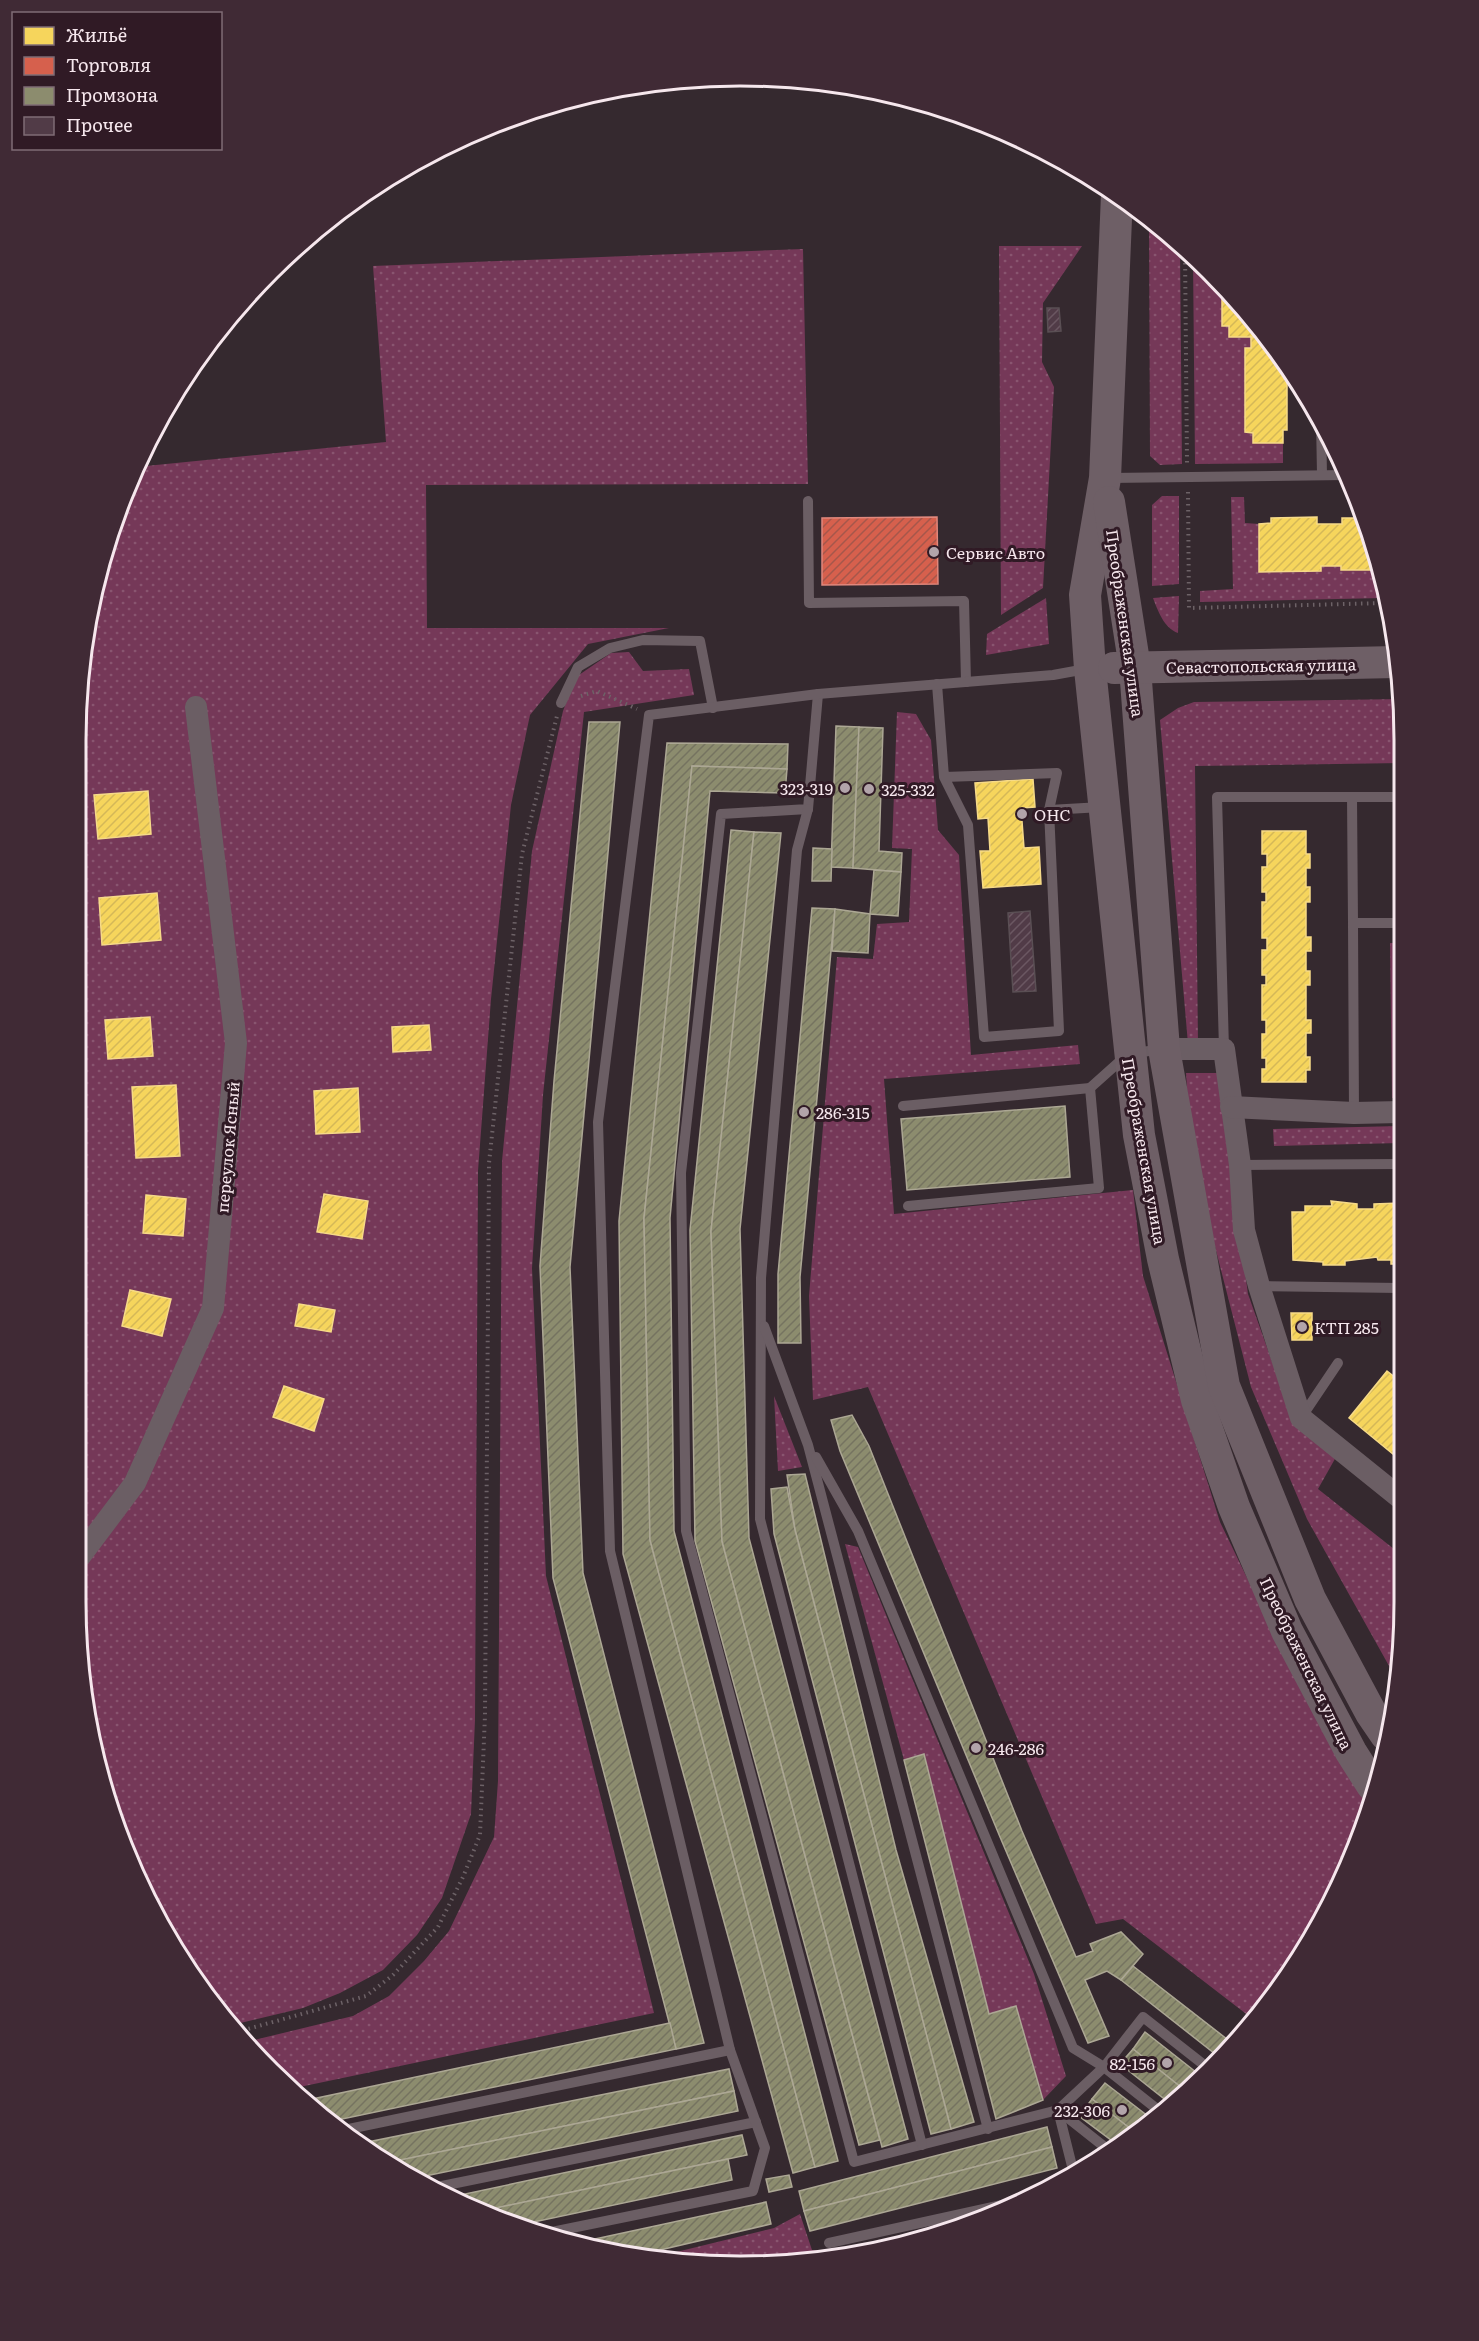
<svg xmlns="http://www.w3.org/2000/svg" width="1479" height="2341" viewBox="0 0 1479 2341" font-family="Literata,serif">
<defs>
<pattern id="grass-dots" width="8" height="8" patternUnits="userSpaceOnUse" patternTransform="scale(1.5)"><rect width="8" height="8" fill="#753858"/><path d="M2 2h.1M6 6h.1" fill="none" stroke="#895570" stroke-width="1.8" stroke-linecap="round"/></pattern>
<pattern id="homes-hatch" width="6" height="6" patternUnits="userSpaceOnUse" patternTransform="scale(1.5)"><rect width="6" height="6" fill="#f6d55c"/><path d="M-1 1l2-2M0 6l6-6M5 7l2-2" fill="none" stroke="#d4b858"/></pattern>
<pattern id="shops-hatch" width="6" height="6" patternUnits="userSpaceOnUse" patternTransform="scale(1.5)"><rect width="6" height="6" fill="#d6604d"/><path d="M-1 1l2-2M0 6l6-6M5 7l2-2" fill="none" stroke="#a5574b"/></pattern>
<pattern id="industry-hatch" width="6" height="6" patternUnits="userSpaceOnUse" patternTransform="scale(1.5)"><rect width="6" height="6" fill="#8c8c6e"/><path d="M-1 1l2-2M0 6l6-6M5 7l2-2" fill="none" stroke="#757360"/></pattern>
<pattern id="building-hatch" width="6" height="6" patternUnits="userSpaceOnUse" patternTransform="scale(1.5)"><rect width="6" height="6" fill="#513b47"/><path d="M-1 1l2-2M0 6l6-6M5 7l2-2" fill="none" stroke="#6b5762"/></pattern>
</defs>
<rect width="100%" height="100%" fill="#35292f"/>
<g fill="url(#grass-dots)">
<path d="M1149 217 1180 246 1182 464 1160 465 1150 456Z"/>
<path d="M999 246H1082L1043 303 1042 362 1054 387 1043 588 1001 615Z"/>
<path d="M803 249 808 484 426 485 427 628H669L588 644 530 715 511 805 491 999 478 1171 475 1720 471 1814 442 1898 417 1935 383 1970 340 1993 303 2008 232 2025 187 1971 110 1815 81 1689V653L126 485 136 467 386 442 373 266Z"/>
<path d="M1193 259 1222 286V325L1229 326V337H1251V348H1245V432L1253 433V443H1283V463L1195 464Z"/>
<path d="M1162 496H1179V584L1152 586V505Z"/>
<path d="M1231 497H1244L1245 523 1259 524 1260 572 1320 571 1321 566H1341L1342 570H1377L1383 598 1200 602V591L1233 589Z"/>
<path d="M1179 596 1178 633C1164 628 1158 611 1153 598Z"/>
<path d="M1046 598 1049 644 986 655 987 634Z"/>
<path d="M629 652 643 671 689 669 694 695 584 712 543 1095 532 1268 546 1576 654 2013 290 2089 269 2071 246 2042 353 2016 389 1996 424 1961 449 1931 494 1837 498 1781 502 1161 532 851 563 711 576 677 611 653Z"/>
<path d="M1403 699 1402 763 1195 766 1198 1045 1188 1044 1160 720 1178 708 1194 702Z"/>
<path d="M897 712 916 714 931 740 938 830 959 855 971 1055 1078 1045 1080 1064 884 1079 894 1214 1133 1190 1143 1276 1220 1522 1296 1679 1368 1801 1354 1855 1266 2006 1254 2020 1123 1919 1096 1924 868 1387 813 1400 809 1296 837 957 873 959 877 924 909 922 912 849 892 848Z"/>
<path d="M1390 943H1402L1401 1098H1392Z"/>
<path d="M1186 1073H1218L1248 1294 1295 1426 1336 1457 1318 1489 1399 1553 1398 1682 1307 1519 1251 1387 1191 1153Z"/>
<path d="M1401 1126V1143L1274 1146 1273 1129Z"/>
<path d="M774 1396 802 1467 778 1471Z"/>
<path d="M845 1544 858 1547 1034 1974 1066 2076 1043 2100 989 2014 924 1755 904 1760Z"/>
<path d="M800 2214 812 2250 850 2253 943 2232 912 2243 826 2260 696 2265 656 2257 774 2228Z"/>
</g>
<g fill="url(#homes-hatch)" stroke="#f6da88" stroke-width="1.5">
<path d="M1222 286 1239 302 1259 329V337H1229V326H1222Z"/>
<path d="M1251 337H1265L1287 368V430H1283V443H1253V433L1245 432V348H1251Z"/>
<path d="M1317 517V524H1342V518H1365L1377 570H1341V566H1321V571L1259 572V524L1271 523V518Z"/>
<path d="M1033 779 1035 807 1021 808 1024 848 1039 847 1041 884 983 888 980 851H990L988 818 978 819 975 783Z"/>
<path d="M148 791 151 834 98 839 94 795Z"/>
<path d="M1262 831H1306V854H1310V868H1306V887H1310V902H1306V937H1311V951H1306V971H1310V985H1306V1020H1311V1033H1306V1057H1310V1070H1306V1082H1262V1069H1266V1058H1262V1034H1266V1020H1262V985H1266V975H1262V950H1267V938H1262V902H1266V892H1262V867H1267V854H1262Z"/>
<path d="M157 893 161 940 102 945 99 898Z"/>
<path d="M150 1017 153 1056 108 1059 105 1020Z"/>
<path d="M429 1025 431 1050 393 1052 392 1027Z"/>
<path d="M176 1085 180 1156 136 1158 132 1087Z"/>
<path d="M358 1088 360 1132 316 1134 314 1091Z"/>
<path d="M324 1194 368 1201 362 1239 317 1232Z"/>
<path d="M146 1195 186 1199 183 1236 143 1233Z"/>
<path d="M1331 1201 1357 1204V1209H1374V1204L1400 1203V1264H1391V1260H1378L1377 1257 1345 1261V1265H1323V1262L1293 1260 1292 1212H1305V1206H1332Z"/>
<path d="M130 1290 171 1299 162 1336 122 1326Z"/>
<path d="M299 1304 335 1310 331 1332 295 1326Z"/>
<path d="M1291 1313H1312V1340H1292Z"/>
<path d="M1387 1371 1400 1381 1399 1459 1349 1418Z"/>
<path d="M284 1386 324 1399 314 1431 273 1417Z"/>
</g>
<path fill="url(#shops-hatch)" stroke="#e0887d" stroke-width="1.5" d="M937 517 938 584 822 585V518Z"/>
<g fill="url(#industry-hatch)" stroke="#aca794" stroke-width="1.5">
<path d="M589 722H620L570 1267 583 1573 704 2043 676 2049 553 1578 540 1266 554 1081Z"/>
<path d="M836 726 859 727 853 868 831 867Z"/>
<path d="M859 727 883 728 879 851 902 853 901 872 853 868Z"/>
<path d="M667 743 788 744 787 769 692 766 644 1218 650 1540 815 2167 793 2173 623 1554 619 1221Z"/>
<path d="M692 766 787 769 785 793 710 791 670 1218 674 1531 838 2161 815 2167 650 1540 644 1218Z"/>
<path d="M731 830 754 832 711 1231 722 1541 880 2140 859 2145 695 1541 690 1230Z"/>
<path d="M754 832 781 833 740 1229 749 1538 908 2139 882 2147 722 1541 711 1231Z"/>
<path d="M813 848 832 849 831 881H812Z"/>
<path d="M874 870 901 872 898 916 870 914Z"/>
<path d="M812 908 835 909 800 1277 801 1343H778V1274Z"/>
<path d="M835 909 870 914 868 953 832 951Z"/>
<path d="M1065 1106 1070 1177 907 1190 901 1119Z"/>
<path d="M852 1415 869 1446 1022 1831 1076 1957 1093 1951 1090 1944 1121 1932 1143 1954 1121 1980 1107 1971 1085 1980 1109 2036 1088 2043 1000 1837 840 1451 831 1420Z"/>
<path d="M805 1474 896 1850 974 2122 951 2129 795 1530 787 1475Z"/>
<path d="M787 1487 795 1530 951 2129 931 2134 774 1534 771 1489Z"/>
<path d="M924 1754 989 2014 1016 2006 1043 2100 996 2119 904 1760Z"/>
<path d="M1133 1966 1232 2043 1219 2057 1121 1980Z"/>
<path d="M670 2023 676 2049 328 2122 303 2101Z"/>
<path d="M1145 2032 1201 2076 1187 2092 1133 2049Z"/>
<path d="M1133 2049 1187 2092 1178 2101 1172 2105 1120 2064Z"/>
<path d="M729 2069 734 2091 386 2163 358 2144Z"/>
<path d="M1105 2083 1153 2120 1136 2133 1092 2099Z"/>
<path d="M734 2091 738 2111 411 2179 386 2163Z"/>
<path d="M1092 2099 1136 2133 1119 2146 1079 2116Z"/>
<path d="M1047 2127 1052 2147 804 2211 799 2191Z"/>
<path d="M742 2135 747 2155 482 2211 451 2197Z"/>
<path d="M1052 2147 1057 2168 810 2231 804 2211Z"/>
<path d="M728 2159 732 2180 515 2226 482 2211Z"/>
<path d="M789 2175 792 2187 769 2192 766 2179Z"/>
<path d="M766 2202 771 2224 643 2254 581 2242Z"/>
</g>
<g fill="url(#building-hatch)" stroke="#5a4f54" stroke-width="1.5">
<path d="M1047 308H1059L1061 331 1048 332Z"/>
<path d="M1030 911 1036 991 1013 992 1008 913Z"/>
</g>
<g fill="none" stroke-linecap="round" stroke-linejoin="round">
<g stroke="#6d6267" stroke-width="4" stroke-dasharray="1.5 4.5" stroke-linecap="butt">
<path d="M1185 251 1187 463"/>
<path d="M1188 492 1189 608 1384 603"/>
<path d="M581 696 597 691 637 709"/>
<path d="M237 2032 366 1996 393 1975 438 1927 463 1877 480 1835 485 1715 489 1163 522 854 557 716"/>
</g>
<g stroke="#6b5e64" stroke-width="10">
<path d="M1321 420 1322 475"/>
<path d="M1109 478 1346 475"/>
<path d="M808 501 809 603 964 601 966 682"/>
<path d="M937 684 944 777 1057 773 1049 810 1059 1031 984 1037 968 825 944 777"/>
<path d="M818 694 808 809 721 814 681 1173 686 1531 854 2162 1058 2110 1104 2067 1143 2017 1208 2068"/>
<path d="M561 703 578 667 610 648 643 640 700 641 713 708"/>
<path d="M1352 797 1353 923"/>
<path d="M808 809 797 850 761 1278 760 1519 922 2145"/>
<path d="M1049 810 1102 807"/>
<path d="M1224 1049 1217 797H1402"/>
<path d="M1090 1088 1128 1054 1163 1049"/>
<path d="M903 1106 1090 1088 1099 1188 908 1206"/>
<path d="M1354 1113 1353 923H1402"/>
<path d="M1240 1165 1401 1164"/>
<path d="M1259 1286 1400 1288"/>
<path d="M764 1326 808 1445 988 2129"/>
<path d="M1301 1418 1338 1363"/>
<path d="M816 1457 858 1531 1073 2048 1104 2067 1162 2113"/>
<path d="M1058 2110 1111 2152"/>
<path d="M1058 2110 1074 2174"/>
<path d="M339 2131 730 2050"/>
<path d="M432 2188 756 2122"/>
<path d="M542 2234 753 2191 765 2148 730 2050 610 1551 598 1122 649 715 818 694 1053 675 1086 669"/>
<path d="M829 2243 1029 2199"/>
</g>
<g stroke="#6b5e64" stroke-width="22">
<path d="M1164 1049H1224L1240 1165 1244 1230 1259 1286 1301 1418 1399 1497"/>
<path d="M1231 1107 1354 1113 1401 1112"/>
<path d="M81 1555 135 1483 213 1308 236 1043 196 707"/>
</g>
<g stroke="#6e5f66" stroke-width="32">
<path d="M1117 195 1105 478 1085 595 1090 669 1139 1135 1163 1259 1197 1400 1234 1507 1287 1631 1351 1752 1372 1785"/>
<path d="M1109 502 1135 668 1164 1049 1224 1386 1310 1599 1371 1713 1386 1735"/>
<path d="M1114 668 1396 662"/>
</g>
</g>
<g fill="#b2a4aa" stroke="#301a25" stroke-width="2">
<circle cx="934" cy="552" r="6"/>
<circle cx="845" cy="788" r="6"/>
<circle cx="869" cy="789" r="6"/>
<circle cx="1022" cy="814" r="6"/>
<circle cx="804" cy="1112" r="6"/>
<circle cx="1302" cy="1327" r="6"/>
<circle cx="976" cy="1748" r="6"/>
<circle cx="1167" cy="2063" r="6"/>
<circle cx="1122" cy="2110" r="6"/>
</g>
<g text-anchor="middle" dominant-baseline="central" stroke-width="6" stroke-linejoin="round" paint-order="stroke">
<g font-size="16" fill="#f6e7ed" stroke="#301a25" text-anchor="start">
<text x="946" y="552">Сервис Авто</text>
<text x="833" y="788" text-anchor="end">323-319</text>
<text x="881" y="789">325-332</text>
<text x="1034" y="814">ОНС</text>
<text x="816" y="1112">286-315</text>
<text x="1314" y="1327">КТП 285</text>
<text x="988" y="1748">246-286</text>
<text x="1155" y="2063" text-anchor="end">82-156</text>
<text x="1110" y="2110" text-anchor="end">232-306</text>
</g>
<g font-size="16" fill="#f6e7ed" stroke="#301a25">
<text transform="translate(1126 623) rotate(82)">Преображенская улица</text>
<text transform="translate(1261 665) rotate(-1)">Севастопольская улица</text>
<text transform="translate(227 1147) rotate(-85)">переулок Ясный</text>
<text transform="translate(1145 1151) rotate(80)">Преображенская улица</text>
<text transform="translate(1307 1663) rotate(64)">Преображенская улица</text>
</g>
</g>
<path d="M0 0H1479V2341H0ZM740 86H740A654 654 0 0 1 1394 740V1602A654 654 0 0 1 740 2256H740A654 654 0 0 1 86 1602V740A654 654 0 0 1 740 86Z" fill="#402a35" fill-rule="evenodd"/>
<path fill="none" stroke="#f6e7ed" stroke-width="3" d="M740 86H740A654 654 0 0 1 1394 740V1602A654 654 0 0 1 740 2256H740A654 654 0 0 1 86 1602V740A654 654 0 0 1 740 86Z"/>
<rect x="12" y="12" width="210" height="138" fill="#301a25" stroke="#7f6c75" stroke-width="1.5"/>
<rect x="24" y="27" width="30" height="18" fill="#f6d55c" stroke="#7f6c75" stroke-width="1.5"/>
<text x="66" y="42" font-size="18" fill="#f6e7ed">Жильё</text>
<rect x="24" y="57" width="30" height="18" fill="#d6604d" stroke="#7f6c75" stroke-width="1.5"/>
<text x="66" y="72" font-size="18" fill="#f6e7ed">Торговля</text>
<rect x="24" y="87" width="30" height="18" fill="#8c8c6e" stroke="#7f6c75" stroke-width="1.5"/>
<text x="66" y="102" font-size="18" fill="#f6e7ed">Промзона</text>
<rect x="24" y="117" width="30" height="18" fill="#513b47" stroke="#7f6c75" stroke-width="1.5"/>
<text x="66" y="132" font-size="18" fill="#f6e7ed">Прочее</text>
</svg>
